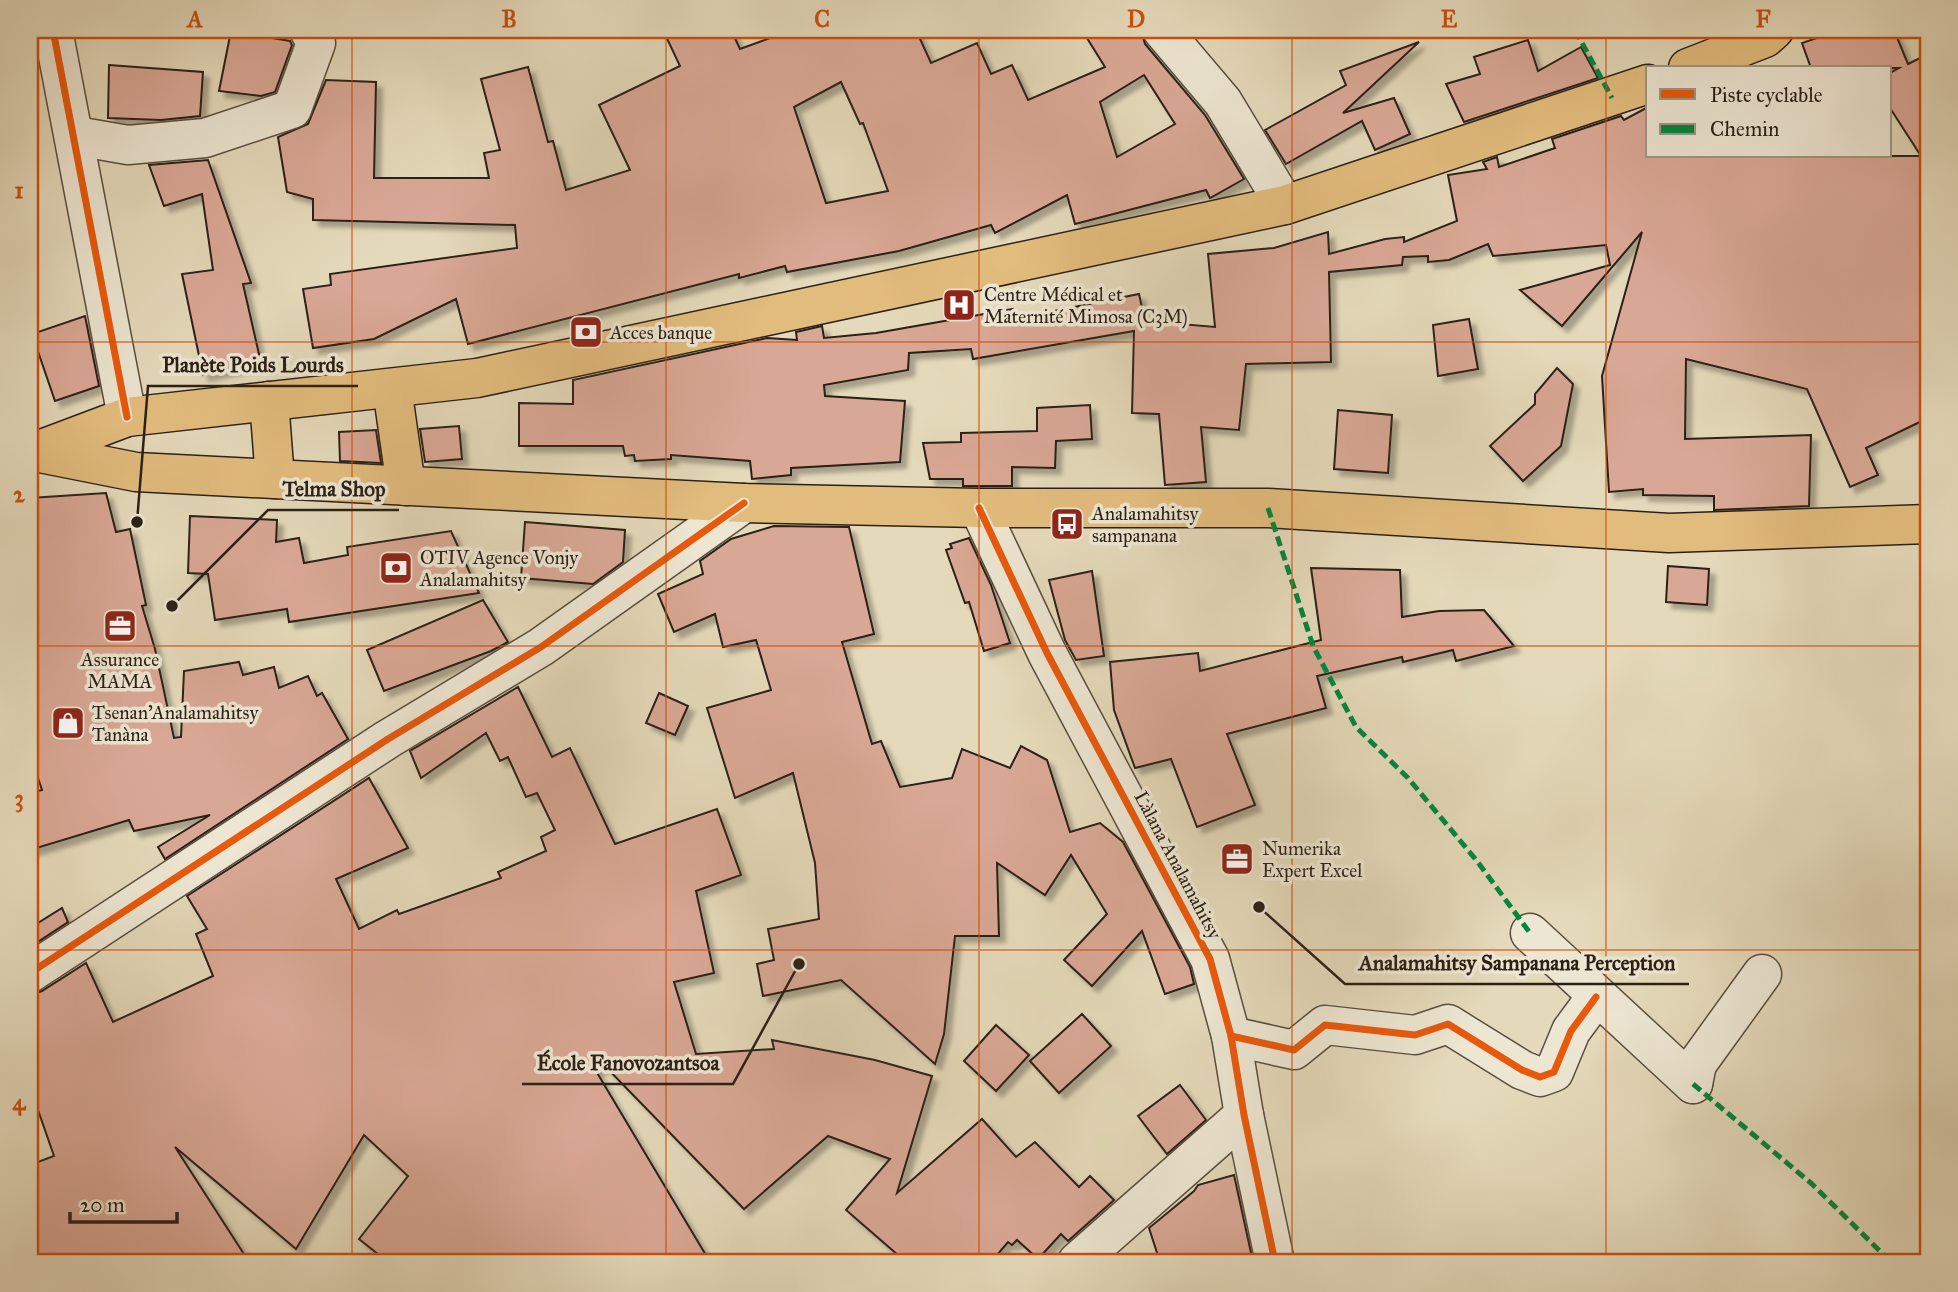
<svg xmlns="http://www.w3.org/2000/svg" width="1958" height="1292" viewBox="0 0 1958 1292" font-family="'IM FELL Great Primer',serif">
<defs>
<filter id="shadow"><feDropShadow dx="6" dy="6" stdDeviation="2" flood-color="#0004"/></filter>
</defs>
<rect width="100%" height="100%" fill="#e4d9ba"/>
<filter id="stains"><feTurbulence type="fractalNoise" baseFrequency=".00286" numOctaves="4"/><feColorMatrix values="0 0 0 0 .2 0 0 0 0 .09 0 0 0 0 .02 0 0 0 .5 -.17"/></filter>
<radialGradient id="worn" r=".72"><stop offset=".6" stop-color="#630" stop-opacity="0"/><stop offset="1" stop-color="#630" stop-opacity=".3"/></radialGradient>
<g fill="#d9a795" stroke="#2b2016" stroke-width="2" fill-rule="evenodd" filter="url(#shadow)">
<path d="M663 30H731L740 49 792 30H916L931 63 977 43 991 74 1012 65 1028 100 1105 67 1082 30H1141L1145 44 1205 115 1244 179 1210 198 1206 190 1075 224 1067 195 995 233 991 225 899 251 787 272 785 266 739 278V274L468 344 456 299 374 339 313 348 303 289 331 285 330 274 517 248 515 225 313 220V199L287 192 278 137 308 124 326 80 376 82 374 178H489L484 153 500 150 481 79 528 67 548 142 553 141 566 190 630 170 599 105 680 66ZM1144 75 1175 124 1117 157 1100 102ZM841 82 860 124 863 123 888 191 826 203 794 107Z"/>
<path d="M1840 30H1894L1908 64 1928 54V418L1866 448 1878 475 1850 487 1807 389 1686 359 1685 439 1811 435 1809 506 1714 510V496L1643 495V489L1609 492 1602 376 1642 232 1562 326 1520 290 1610 265 1606 245 1493 256 1488 244 1449 260 1428 262V256L1403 257 1402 265 1329 272 1331 362 1246 364 1239 430 1201 427 1206 482 1165 485 1159 414 1132 413 1134 331 973 359 971 349 909 353 908 370 824 385 825 396 905 401 900 462 791 468V475L752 479 750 461 671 455V459L635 461 634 455 625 456 623 446H519V403L573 404V380L767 338 797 340 796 332 822 326 824 338 876 333 1013 309 1014 319 1139 294 1145 321 1215 327 1208 254 1274 248 1328 232 1329 254 1385 239 1404 237V242L1457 221 1448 175 1487 169 1483 162 1497 157 1499 167 1555 148 1552 139 1621 116 1624 120 1648 107V156H1921L1890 108V73L1899 68H1811L1802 43Z"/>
<path d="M231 31 290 41 292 45 275 92 261 96 219 91Z"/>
<path d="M1528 40 1538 71 1581 47 1598 78 1464 122 1446 84 1480 74 1474 57Z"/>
<path d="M1419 42 1343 113 1394 98 1410 134 1375 150 1362 121 1286 164 1265 130 1346 85 1340 71Z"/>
<path d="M109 65 203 72 200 116 161 120 108 118Z"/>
<path d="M208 160 251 283 243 284 261 363 203 375 182 274 213 270 202 194 164 206 149 165Z"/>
<path d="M85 316 99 386 55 401 32 334Z"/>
<path d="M1469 319 1478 369 1438 376 1433 325Z"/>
<path d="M1557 368 1573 384 1561 446 1523 481 1490 446 1535 404V394Z"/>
<path d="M1090 405 1092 439 1056 441 1055 468 1012 467V486H963V479H930L923 443 961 442V433L1037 431V408Z"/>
<path d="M1338 410 1392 415 1388 473 1334 469Z"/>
<path d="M459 426 462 459 425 462 420 429Z"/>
<path d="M376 430 381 463 340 461 339 432Z"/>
<path d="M106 493 116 532 130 529 146 605 142 606 155 649 174 738 181 737 184 671 239 662 243 675 274 667 279 688 308 676 317 696 322 693 348 739 165 859 158 847 210 815 134 831 129 820 30 850V793L42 790 30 754V498Z"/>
<path d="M190 516 277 520 276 542 299 538 304 563 348 555 347 547 451 531 479 593 289 622 287 609 215 620 208 574 188 573Z"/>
<path d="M525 522 625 530 623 562 593 584 521 578Z"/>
<path d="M774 526 849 527 874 634 842 642 872 744 881 741 900 787 952 778 962 749 1010 768 1021 746 1047 760 1070 832 1100 823 1123 842 1190 967 1194 984 1165 994 1142 931 1092 986 1064 960 1107 914 1071 855 1045 895 997 863 999 936H955L944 1034 935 1064 841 980 763 996 757 964 774 960 768 929 819 919 815 863 793 773 735 798 707 708 771 690 756 640 723 647 715 614 674 632 658 594 703 574 700 561 731 539Z"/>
<path d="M969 538 991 585 1010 643 984 651 969 602 965 603 946 550 952 548 950 544Z"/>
<path d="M1668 566 1709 569 1707 605 1666 602Z"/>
<path d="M1311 568 1400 570 1402 617 1439 611 1484 610 1514 646 1456 661 1453 650 1403 662 1402 657 1317 676 1326 708 1227 734 1255 805 1197 827 1171 759 1135 768 1114 710 1110 662 1198 653 1200 671 1321 640Z"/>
<path d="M1092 571 1104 656 1076 660 1065 640 1049 580Z"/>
<path d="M483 600 508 642 491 651 384 691 367 650Z"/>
<path d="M518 687 552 757 570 748 615 844 717 809 741 875 696 891 714 973 674 982 696 1054 774 1049 772 1040 875 1060 932 1076 897 1193 982 1119 1016 1157 1035 1142 1079 1187 1090 1176 1114 1200 1068 1241 1061 1234 1038 1259 1017 1240 1012 1245 1008 1242 991 1262H906L846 1210 890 1159 828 1136 744 1209 604 1065 596 1071 710 1262H388L359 1239 408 1176 364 1135 296 1249 175 1147 249 1262H30V1165L54 1156 30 1087V995L42 991 86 963 113 1022 213 976 196 934 207 929 187 896 369 778 408 848 336 879 359 929 397 910 399 914 501 878 498 872 546 851 541 837 555 830 537 793 526 797 508 757 500 761 486 733 421 778 410 751Z"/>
<path d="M659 693 688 706 675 735 646 723Z"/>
<path d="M62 908 68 922 33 945 30 928Z"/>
<path d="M1082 1014 1111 1046 1059 1093 1030 1061Z"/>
<path d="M996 1025 1029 1055 996 1091 964 1061Z"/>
<path d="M1180 1085 1206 1120 1167 1154 1138 1116Z"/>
<path d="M1234 1175 1253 1262H1160L1149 1228 1194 1191 1198 1185Z"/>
</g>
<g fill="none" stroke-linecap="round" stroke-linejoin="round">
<defs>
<g id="minor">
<path d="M53 30 127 417"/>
<path d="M1162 30 1223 102 1285 205"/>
<path d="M76 136 128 145 205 138 292 109 316 43 309 30"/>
<path d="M979 508 1047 653 1210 959 1231 1036 1244 1115 1275 1262"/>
<path d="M1530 933 1693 1084"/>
<path d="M30 973 388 739 541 647 744 503"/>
<path d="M1231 1036 1294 1050 1325 1025 1415 1035 1448 1024 1522 1070 1540 1077 1554 1072 1571 1031 1596 997"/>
<path d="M1693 1084 1697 1064 1762 974"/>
<path d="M1077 1262 1244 1115"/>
</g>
<g id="major">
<path d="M1688 68 1765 38 1774 30"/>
<path d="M392 388 406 486"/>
<path d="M269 401 275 479"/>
<path d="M34 452 127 417 477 378 1285 205 1648 84"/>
<path d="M35 452 136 472 744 503 979 508H1268L1669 533 1928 524"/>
</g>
</defs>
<use href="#minor" stroke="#594e3f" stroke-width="41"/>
<use href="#major" stroke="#2b2016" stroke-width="41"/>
<use href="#minor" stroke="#ede6d2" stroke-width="38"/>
<use href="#major" stroke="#e2bc7d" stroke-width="38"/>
<g stroke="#00873e" stroke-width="5" stroke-dasharray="10 5" stroke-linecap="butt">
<path d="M1575 30 1612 98"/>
<path d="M1268 508 1313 646 1356 727 1408 778 1477 861 1530 933"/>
<path d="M30 941 36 969"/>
<path d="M1693 1084 1812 1184 1891 1262"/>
</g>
<defs>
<g id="cycleway">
<path d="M53 30 127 417"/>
<path d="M979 508 1047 653 1210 959 1231 1036 1244 1115 1275 1262"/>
<path d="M30 973 388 739 541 647 744 503"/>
<path d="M1231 1036 1294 1050 1325 1025 1415 1035 1448 1024 1522 1070 1540 1077 1554 1072 1571 1031 1596 997"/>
</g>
</defs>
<use href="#cycleway" stroke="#ede6d2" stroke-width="11"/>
<use href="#cycleway" stroke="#e8590c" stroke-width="7"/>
</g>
<path fill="none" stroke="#cc500e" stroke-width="2" stroke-opacity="0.55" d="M352 30V1262M666 30V1262M979 30V1262M1292 30V1262M1606 30V1262M30 342H1928M30 646H1928M30 950H1928"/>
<defs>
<symbol id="hospital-square" viewBox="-11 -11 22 22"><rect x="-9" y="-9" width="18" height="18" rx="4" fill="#8f2418" stroke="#ede6d2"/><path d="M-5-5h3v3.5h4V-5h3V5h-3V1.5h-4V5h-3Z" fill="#fff"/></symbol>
<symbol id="bank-square" viewBox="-11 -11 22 22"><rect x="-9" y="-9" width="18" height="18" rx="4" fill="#8f2418" stroke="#ede6d2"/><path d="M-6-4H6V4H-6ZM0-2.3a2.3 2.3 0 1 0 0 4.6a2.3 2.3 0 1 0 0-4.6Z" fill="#fff"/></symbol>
<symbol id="bus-square" viewBox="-11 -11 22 22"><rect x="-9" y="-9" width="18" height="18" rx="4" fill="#8f2418" stroke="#ede6d2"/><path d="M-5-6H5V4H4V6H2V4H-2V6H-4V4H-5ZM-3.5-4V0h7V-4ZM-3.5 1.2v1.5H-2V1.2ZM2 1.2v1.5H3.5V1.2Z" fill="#fff"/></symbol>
<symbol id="office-square" viewBox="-11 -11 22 22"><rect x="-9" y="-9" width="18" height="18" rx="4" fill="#8f2418" stroke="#ede6d2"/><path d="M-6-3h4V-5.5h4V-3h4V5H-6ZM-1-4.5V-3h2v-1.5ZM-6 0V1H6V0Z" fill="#fff"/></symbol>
<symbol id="shop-square" viewBox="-11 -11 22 22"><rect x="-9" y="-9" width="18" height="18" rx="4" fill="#8f2418" stroke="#ede6d2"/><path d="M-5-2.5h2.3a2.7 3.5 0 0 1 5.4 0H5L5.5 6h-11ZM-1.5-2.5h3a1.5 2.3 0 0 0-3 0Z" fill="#fff"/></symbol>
</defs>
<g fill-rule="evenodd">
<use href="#hospital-square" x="940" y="286" width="38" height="38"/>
<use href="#bank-square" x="567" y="313" width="38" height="38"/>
<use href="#bus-square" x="1048" y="505" width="38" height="38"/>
<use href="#bank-square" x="377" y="549" width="38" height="38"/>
<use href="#office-square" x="101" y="607" width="38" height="38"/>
<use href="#shop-square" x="49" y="704" width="38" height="38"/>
<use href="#office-square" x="1218" y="840" width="38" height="38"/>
</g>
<g text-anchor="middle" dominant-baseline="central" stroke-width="7" stroke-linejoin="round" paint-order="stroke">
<g font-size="19" fill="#2b2016" stroke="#ede6d2" text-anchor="start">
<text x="984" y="294">Centre Médical et<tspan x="984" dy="22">Maternité Mimosa (C3M)</tspan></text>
<text x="610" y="332">Acces banque</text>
<text x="1092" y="513">Analamahitsy<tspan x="1092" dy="22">sampanana</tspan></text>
<text x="420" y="557">OTIV Agence Vonjy<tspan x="420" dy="22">Analamahitsy</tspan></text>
<text x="120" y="659" text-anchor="middle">Assurance<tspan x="120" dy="22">MAMA</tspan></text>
<text x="92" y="712">Tsenan'Analamahitsy<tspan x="92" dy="22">Tanàna</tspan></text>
<text x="1262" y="848">Numerika<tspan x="1262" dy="22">Expert Excel</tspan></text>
</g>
<g font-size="19" fill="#2b2016" stroke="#ede6d2">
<text transform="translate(1178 865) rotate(62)">Làlana Analamahitsy</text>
</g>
</g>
<path fill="none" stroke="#2b2016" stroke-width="2.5" d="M137 522L148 386H358M172 606L268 510H399M1259 907L1345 984H1689M799 964L733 1084H522"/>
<g fill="#2b2016" stroke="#ede6d2" stroke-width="2.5">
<circle cx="137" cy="522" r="7"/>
<circle cx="172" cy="606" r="7"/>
<circle cx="1259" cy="907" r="7"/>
<circle cx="799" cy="964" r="7"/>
</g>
<g font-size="21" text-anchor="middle" font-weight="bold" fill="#2b2016" stroke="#ede6d2" stroke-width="7" stroke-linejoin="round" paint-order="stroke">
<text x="253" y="372">Planète Poids Lourds</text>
<text x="334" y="496">Telma Shop</text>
<text x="1517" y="970">Analamahitsy Sampanana Perception</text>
<text x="628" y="1070">École Fanovozantsoa</text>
</g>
<rect width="1958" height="1292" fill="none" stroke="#e4d9ba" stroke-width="77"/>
<rect x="1646" y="66" width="245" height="91" fill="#ede6d2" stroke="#9f9787" stroke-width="2"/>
<rect x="1660" y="89" width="35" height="10" fill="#e8590c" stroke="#9f9787" stroke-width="2"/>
<text x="1710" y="102" font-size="21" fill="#2b2016">Piste cyclable</text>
<rect x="1660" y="124" width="35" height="10" fill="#00873e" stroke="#9f9787" stroke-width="2"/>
<text x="1710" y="136" font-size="21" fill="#2b2016">Chemin</text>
<path d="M70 1212v10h107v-10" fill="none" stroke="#2b2016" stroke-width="3.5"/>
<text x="80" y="1212" font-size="21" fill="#2b2016" stroke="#ede6d2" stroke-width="5" paint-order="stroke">20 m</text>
<rect x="38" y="38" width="1882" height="1216" fill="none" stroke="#cc500e" stroke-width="2.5"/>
<g font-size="23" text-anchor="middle" font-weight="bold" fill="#cc500e">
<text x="195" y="27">A</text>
<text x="509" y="27">B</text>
<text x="822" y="27">C</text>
<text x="1136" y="27">D</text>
<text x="1449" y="27">E</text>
<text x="1763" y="27">F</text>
<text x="19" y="198">1</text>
<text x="19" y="502">2</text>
<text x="19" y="806">3</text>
<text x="19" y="1110">4</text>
</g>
<rect width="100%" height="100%" filter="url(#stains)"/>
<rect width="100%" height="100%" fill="url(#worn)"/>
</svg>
